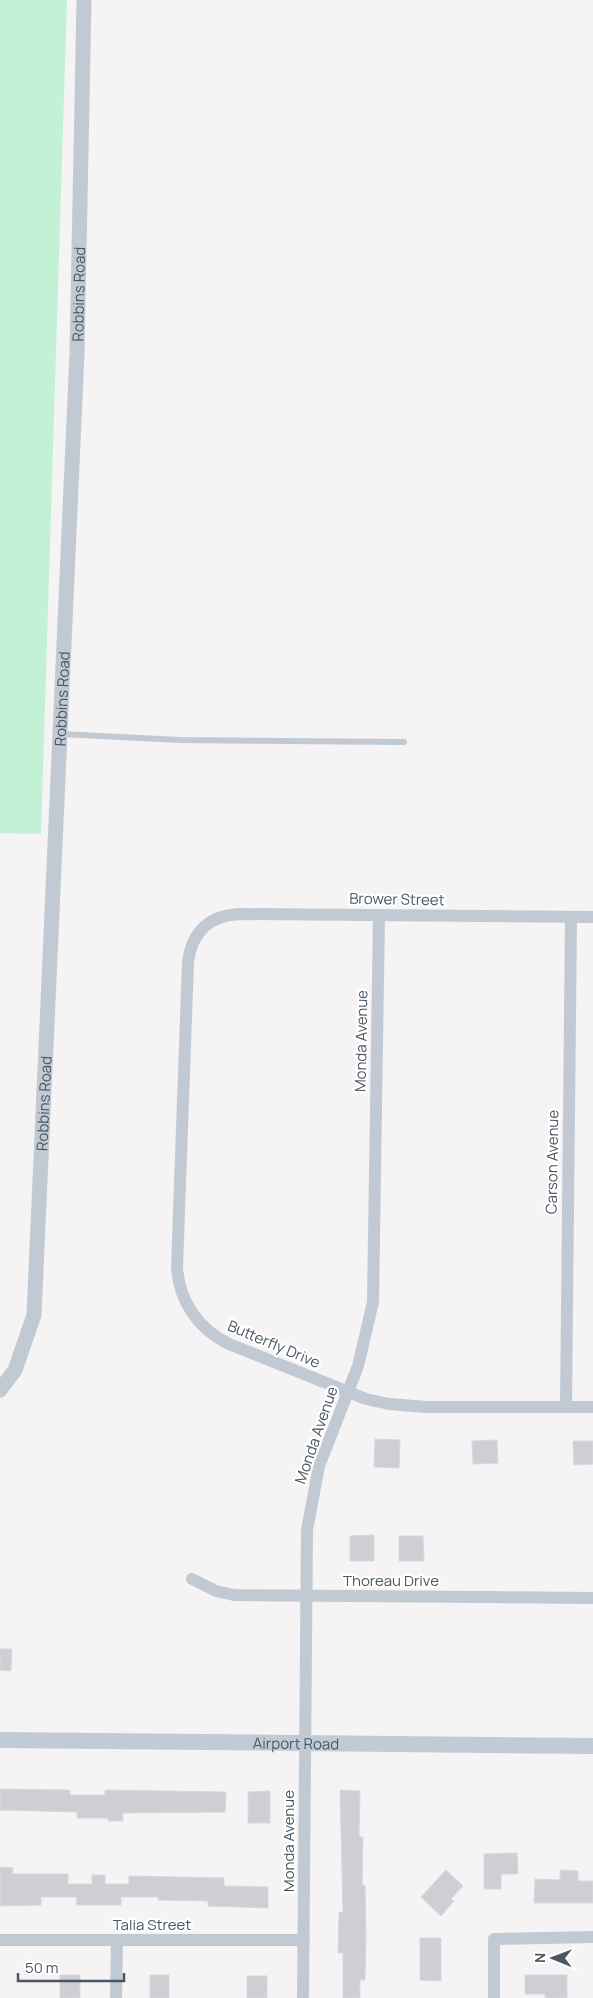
<svg xmlns="http://www.w3.org/2000/svg" width="593" height="1998" viewBox="0 0 593 1998" font-family="Manrope,sans-serif">
<rect width="100%" height="100%" fill="#f5f3f3"/>
<path fill="#c3f1d5" d="M0 0H67L41 834 0 833Z"/>
<g fill="#cdcfd5" stroke="#d7d9de">
<path d="M375 1439 400 1440 399 1468 374 1467Z"/>
<path d="M497 1440 498 1463 473 1464 472 1441Z"/>
<path d="M573 1441H593V1464L574 1465Z"/>
<path d="M374 1535V1561H350V1536Z"/>
<path d="M399 1536H423L424 1561H399Z"/>
<path d="M0 1649H12L11 1671 0 1670Z"/>
<path d="M0 1789 70 1790V1795H105V1790L226 1792 225 1812 123 1813V1821H108V1818H77V1812L0 1810Z"/>
<path d="M340 1790 360 1791 359 1837H363L362 1885H365L366 1937 365 1980H360V1998H343V1953H338L339 1912H343Z"/>
<path d="M270 1791V1823H248V1792Z"/>
<path d="M517 1853 518 1874H501V1889H484V1854Z"/>
<path d="M0 1867 13 1868 12 1874H68V1884H92V1875H105V1884H129V1876L224 1878V1886L268 1887V1908L208 1906V1901L158 1900V1897H121V1905H76L77 1897H41V1905L0 1906Z"/>
<path d="M446 1870 463 1886 451 1899 454 1901 441 1916 421 1897Z"/>
<path d="M560 1870 578 1871V1881H593V1903H534L535 1879 560 1880Z"/>
<path d="M420 1938H441V1981L420 1980Z"/>
<rect x="60" y="1975" width="20" height="23"/>
<rect x="150" y="1975" width="19" height="23"/>
<path d="M525 1975H567V1998H545V1994H525Z"/>
<rect x="247" y="1976" width="20" height="22"/>
</g>
<g fill="none" stroke-linecap="round" stroke-linejoin="round">
<path stroke="#c1cad2" stroke-width="6" d="M61 734 179 740 404 742"/>
<g stroke="#c1cad2" stroke-width="12">
<path d="M593 917 240 914C209 915 192 932 188 962L177 1267C179 1301 198 1329 229 1344L366 1399 389 1404 427 1407H593"/>
<path d="M566 1407 571 917"/>
<path d="M192 1579 216 1591 234 1595 593 1598"/>
<path d="M0 1940H304"/>
<path d="M116 1998 117 1940"/>
<path d="M303 1998 307 1530 319 1466 358 1366 373 1302 379 915"/>
<path d="M494 1998V1939L593 1937"/>
</g>
<path stroke="#c1cad2" stroke-width="15" id="s1" d="M0 1390 15 1370 34 1315 77 353 84 0"/>
<path stroke="#c1cbd6" stroke-width="16" id="s2" d="M0 1740 593 1746"/>
</g>
<g text-anchor="middle" dominant-baseline="central" stroke-width="4.5" stroke-linejoin="round" paint-order="stroke">
<g font-size="15" fill="#4a5661" stroke="#fff">
<text stroke="none"><textPath href="#s1" startOffset="1105">Robbins Road</textPath></text>
<text stroke="none"><textPath href="#s1" startOffset="700">Robbins Road</textPath></text>
<text transform="translate(397 899) rotate(1)">Brower Street</text>
<text transform="translate(361 1041) rotate(-89)">Monda Avenue</text>
<text stroke="none"><textPath href="#s1" startOffset="295">Robbins Road</textPath></text>
<text transform="translate(552 1162) rotate(-89)">Carson Avenue</text>
<text transform="translate(274 1344) rotate(23)">Butterfly Drive</text>
<text transform="translate(316 1435) rotate(-71)">Monda Avenue</text>
<text x="391" y="1580">Thoreau Drive</text>
<text stroke="none"><textPath href="#s2" startOffset="296">Airport Road</textPath></text>
<text transform="translate(288 1841) rotate(-90)">Monda Avenue</text>
<text x="152" y="1924">Talia Street</text>
</g>
</g>
<g transform="translate(553 1958) rotate(271)" stroke="#ffffff" stroke-width="4" paint-order="stroke">
<path d="M0-4L9 19L0 12L-9 19Z" fill="#4a5661"/>
<text y="-8" font-size="14" font-weight="bold" text-anchor="middle" fill="#4a5661">N</text>
</g>
<path d="M18 1973v8h106v-8" fill="none" stroke="#4a5661" stroke-width="2.5"/>
<text x="25" y="1973" font-size="15" fill="#4a5661" stroke="#ffffff" stroke-width="4" paint-order="stroke">50 m</text>
</svg>
